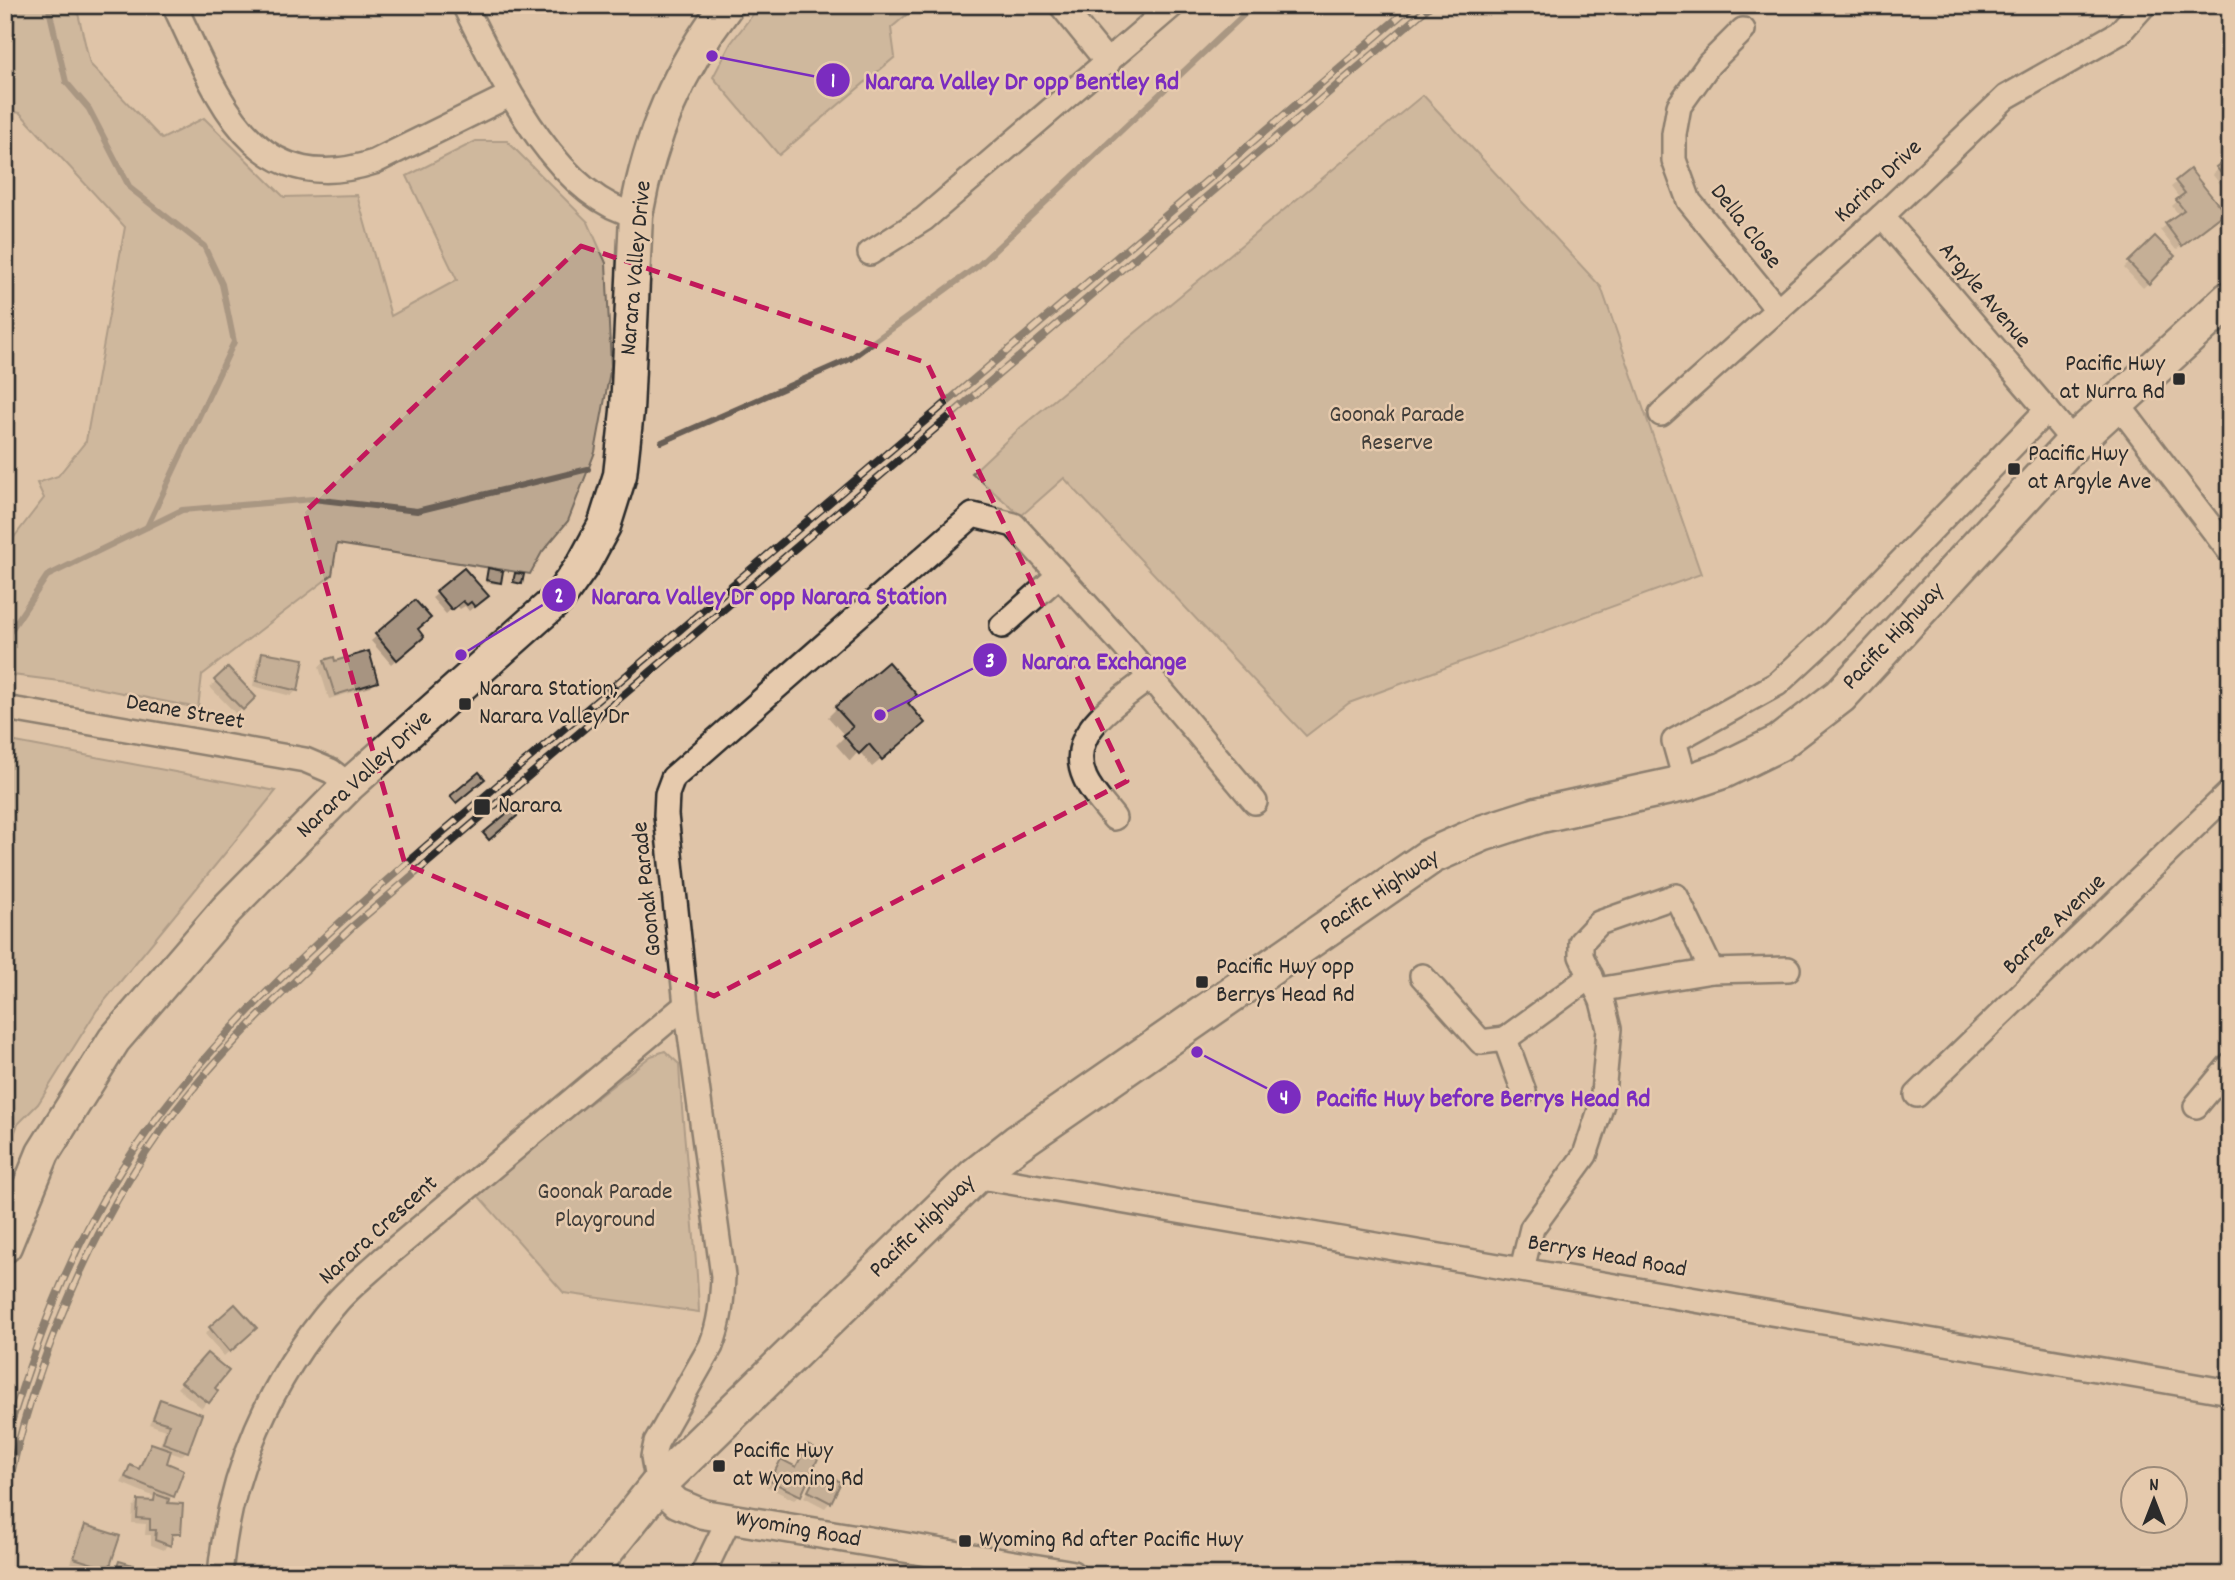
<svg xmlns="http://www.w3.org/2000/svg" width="2235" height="1580" viewBox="0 0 2235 1580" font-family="Dekko,sans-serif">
<rect width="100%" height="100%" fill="#dfc4a8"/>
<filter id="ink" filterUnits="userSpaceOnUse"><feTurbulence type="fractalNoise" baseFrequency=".0143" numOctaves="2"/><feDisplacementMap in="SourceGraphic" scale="14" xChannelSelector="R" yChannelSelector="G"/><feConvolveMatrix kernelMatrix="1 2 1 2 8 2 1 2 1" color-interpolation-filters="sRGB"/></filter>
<g filter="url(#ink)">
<g fill="#bda891" stroke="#746a5e" stroke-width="2">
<path d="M5 5H76L90 64 162 139 204 118 284 197 357 195 391 316 457 280 407 176 476 141H507L588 222 606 263 611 366 595 452 568 521 542 552 530 574 337 544 332 575 202 675 198 708 67 682 5 674V549L44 498 37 483 58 476 86 441 125 227 20 113 5 110Z"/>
<path d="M760 5H918L891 28 895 57 779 155 713 77 731 43Z"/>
<path d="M1423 95 1601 287 1701 574 1349 703 1306 736 1064 478 1021 516 972 473 1020 428Z"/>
<path d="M5 740 276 791 97 1010 38 1104 18 1124 5 1156Z"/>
<path d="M665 1051 679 1064C683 1147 696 1229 699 1312L564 1293 475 1192 651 1056Z"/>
</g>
<g fill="#0003">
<path d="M2230 159V194L2229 195 2212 174Z"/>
<path d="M2177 182 2217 218 2176 250 2160 230 2179 215 2172 206 2180 199 2171 187Z"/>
<path d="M2155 238 2159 273 2143 288 2124 268Z"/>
<path d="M489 570 500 582 497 584 485 582Z"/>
<path d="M438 593 481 601 469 611 465 606 460 609 456 605 446 614 432 598Z"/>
<path d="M415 602 417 642 391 664 371 641Z"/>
<path d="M263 653 297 690 291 696 253 686 257 659Z"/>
<path d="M325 661 334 663 376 681 371 687 329 699 319 667Z"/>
<path d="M228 670 254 697 236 714 210 687Z"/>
<path d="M906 704 914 732 872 767 859 751 850 761 836 745 845 736 828 717 837 708Z"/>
<path d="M235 1306 249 1333 224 1356 205 1334Z"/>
<path d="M207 1356 212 1388 216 1391 202 1408 177 1388Z"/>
<path d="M160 1401 187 1451 181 1456 169 1452 165 1464 172 1496 167 1501 179 1534 170 1539 164 1550 151 1545V1535H145L146 1524 132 1523 133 1507 139 1501 150 1502 155 1497 121 1483 130 1467 137 1470 152 1445 159 1448 165 1430 149 1424Z"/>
<path d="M807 1447 800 1494 794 1500 766 1486 781 1461 795 1468Z"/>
<path d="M819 1473 830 1502 825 1508 804 1497Z"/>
<path d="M86 1527 108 1568 102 1574 70 1563 80 1532Z"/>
</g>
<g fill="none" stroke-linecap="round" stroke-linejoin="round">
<g stroke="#695f56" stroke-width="6">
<path d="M48 5 66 82 89 109 130 188 204 246 222 284 234 342 147 527"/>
<path d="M662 442 850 359 978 266 1254 5"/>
<path d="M5 639 47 576 182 510 313 499 417 511 588 469"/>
</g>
</g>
<g fill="#a79481" stroke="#2b2b2b" stroke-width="2">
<path d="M2230 156V184L2216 167Z"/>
<path d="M2190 169 2225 213 2182 246 2165 223 2184 210 2176 200 2185 193 2175 181Z"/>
<path d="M2155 236 2175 256 2149 284 2128 262Z"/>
<path d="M464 568 489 596 475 607 471 602 467 605 463 601 452 610 436 591Z"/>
<path d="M488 568 503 571 501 583 486 580Z"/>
<path d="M515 573 524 574 522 584 513 582Z"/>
<path d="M415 600 431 618 418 629 424 637 397 660 375 634Z"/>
<path d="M369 651 378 682 335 695 324 660 334 657 335 661Z"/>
<path d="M262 652 304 659 298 691 257 681Z"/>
<path d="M888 662 917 695 908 703 925 723 882 760 869 744 859 754 843 735 853 727 835 707Z"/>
<path d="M228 667 256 697 243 710 214 680Z"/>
<path d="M479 772 485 779 456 803 450 796Z"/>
<path d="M512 809 517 816 489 840 483 833Z"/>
<path d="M235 1304 257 1328 230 1352 209 1327Z"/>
<path d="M207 1353 229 1371 215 1388 218 1391 209 1403 181 1382Z"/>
<path d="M160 1399 202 1414 188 1452 163 1443 169 1424 153 1419Z"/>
<path d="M151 1443 171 1450 167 1463 184 1470 174 1497 125 1477 130 1465 139 1469Z"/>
<path d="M807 1445 821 1452 801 1496 770 1481 781 1459 796 1467Z"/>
<path d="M818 1471 841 1482 831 1503 808 1491Z"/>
<path d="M155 1494 169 1499 168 1503 183 1504 181 1534H172L171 1546 155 1540 156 1530H150V1519L137 1518 138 1500 154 1501Z"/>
<path d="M85 1525 120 1536 109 1569 74 1558Z"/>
<path d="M119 1561 136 1566 133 1575H114Z"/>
<path d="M149 1568 172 1575H148Z"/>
</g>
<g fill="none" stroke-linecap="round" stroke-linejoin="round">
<defs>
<g id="minor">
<path d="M174 5C217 93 250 202 374 162L510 95"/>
<path d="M464 5C499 74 555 197 636 215"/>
<path d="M1061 5 1108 63"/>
<path d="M1743 30 1709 64 1679 106 1674 134V160L1689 201 1778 310"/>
<path d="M1882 216 2074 442"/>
<path d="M870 253 924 219 1173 5"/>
<path d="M2117 403 2230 552"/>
<path d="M1661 414 1882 216 2006 97 2119 33 2144 5"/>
<path d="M1002 626 1059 575"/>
<path d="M5 708 305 760 331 771 349 785"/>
<path d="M1686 783 1674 741 1777 684 1831 634 2047 410"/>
<path d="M1114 818C1104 805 1091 792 1085 778 1064 731 1120 702 1150 677"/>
<path d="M1422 976 1481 1042 1505 1039 1524 1092"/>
<path d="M1597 990 1712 971 1788 969"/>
<path d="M1505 1039 1591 976"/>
<path d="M1917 1095 2230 792"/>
<path d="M2196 1106 2230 1065"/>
<path d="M975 1176 2230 1392"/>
<path d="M1522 1269 1532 1228 1585 1155 1602 1104 1609 1029 1602 1001 1581 956V942L1599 923 1676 896 1712 971"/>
<path d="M658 1485 653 1457 656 1443 711 1346C720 1323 722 1301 723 1276L686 1005 666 815 667 794 673 778 973 515 1014 525 1124 646 1255 802"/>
<path d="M220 1575C229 1473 270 1379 337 1302 351 1286 369 1272 384 1258L686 1005"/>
<path d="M702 1575 729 1519"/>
</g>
<path id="tertiary" d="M658 1485 677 1503 703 1514 1071 1575"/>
<path id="secondary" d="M5 1246 43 1153 114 1040 226 910 349 785 559 598 584 563 604 526 620 475 627 411 636 215C650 136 678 69 727 5"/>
<path id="primary" d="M586 1575 658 1485 975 1176 1017 1143 1431 856 1483 833 1539 815 1686 783 1724 770 1779 743 1840 696 2074 442 2230 299"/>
</defs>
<use href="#minor" stroke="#2b2b2b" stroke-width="28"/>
<use href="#tertiary" stroke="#2b2b2b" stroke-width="33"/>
<use href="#secondary" stroke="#2b2b2b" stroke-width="37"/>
<use href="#primary" stroke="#2b2b2b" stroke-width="40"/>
<use href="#minor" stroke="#e6caad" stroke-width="23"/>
<use href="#tertiary" stroke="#e6caad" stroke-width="28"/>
<use href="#secondary" stroke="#e6caad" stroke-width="32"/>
<use href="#primary" stroke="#e6caad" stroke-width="35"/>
<defs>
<g id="rail">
<path d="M5 1442C34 1348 68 1253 121 1170 201 1044 313 945 425 847L1413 5"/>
<path d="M5 1503C31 1364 101 1200 192 1090 240 1031 297 979 352 927L1431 5"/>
</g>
</defs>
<use href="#rail" stroke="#2b2b2b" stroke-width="8"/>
<use href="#rail" stroke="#e6caad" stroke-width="5" stroke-dasharray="16" stroke-linecap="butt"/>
</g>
</g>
<path d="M0 0H2235V1580H0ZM581 246 927 363 1127 781 714 996 405 864 305 512Z" fill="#dfc4a8" fill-opacity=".55" fill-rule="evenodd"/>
<path fill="none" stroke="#c2185b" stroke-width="5" stroke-dasharray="14 9" stroke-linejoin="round" d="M581 246 927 363 1127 781 714 996 405 864 305 512Z"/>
<g fill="#2b2b2b" stroke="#e6caad" stroke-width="2.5">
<rect x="2172" y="372" width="14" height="14" rx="3.5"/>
<rect x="2007" y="462" width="14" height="14" rx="3.5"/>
<rect x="458" y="697" width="14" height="14" rx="3.5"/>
<rect x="473" y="798" width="18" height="18" rx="3.5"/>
<rect x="1195" y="975" width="14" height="14" rx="3.5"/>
<rect x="712" y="1459" width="14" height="14" rx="3.5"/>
<rect x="958" y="1534" width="14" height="14" rx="3.5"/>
</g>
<g text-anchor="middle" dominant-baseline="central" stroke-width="5" stroke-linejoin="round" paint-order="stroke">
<g font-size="24" fill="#2b2b2b" stroke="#e6caad">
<text transform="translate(1879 182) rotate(-43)">Karina Drive</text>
<text transform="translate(1745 227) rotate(52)">Della Close</text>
<text transform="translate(637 268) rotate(-85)">Narara Valley Drive</text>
<text transform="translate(1984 296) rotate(50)">Argyle Avenue</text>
<text transform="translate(1894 637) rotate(-47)">Pacific Highway</text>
<text transform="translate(185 713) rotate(10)">Deane Street</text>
<text transform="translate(365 775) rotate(-43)">Narara Valley Drive</text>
<text transform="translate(648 889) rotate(-96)">Goonak Parade</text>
<text transform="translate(1380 893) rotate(-33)">Pacific Highway</text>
<text transform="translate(2055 925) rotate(-44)">Barree Avenue</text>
<text transform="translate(923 1227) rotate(-44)">Pacific Highway</text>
<text transform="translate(379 1231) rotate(-42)">Narara Crescent</text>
<text transform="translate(1607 1257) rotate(10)">Berrys Head Road</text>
<text transform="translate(798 1530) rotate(10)">Wyoming Road</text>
</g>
<g font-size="24" fill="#2b2b2b" stroke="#e6caad" text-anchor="start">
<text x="2165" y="365" text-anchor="end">Pacific Hwy<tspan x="2165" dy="28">at Nurra Rd</tspan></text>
<text x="2028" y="455">Pacific Hwy<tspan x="2028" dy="28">at Argyle Ave</tspan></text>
<text x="479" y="690">Narara Station,<tspan x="479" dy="28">Narara Valley Dr</tspan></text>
<text x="498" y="807">Narara</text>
<text x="1216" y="968">Pacific Hwy opp<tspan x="1216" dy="28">Berrys Head Rd</tspan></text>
<text x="733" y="1452">Pacific Hwy<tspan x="733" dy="28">at Wyoming Rd</tspan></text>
<text x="979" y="1541">Wyoming Rd after Pacific Hwy</text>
</g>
<g font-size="24" fill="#413e3a" stroke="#e6caad">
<text x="1397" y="416">Goonak Parade<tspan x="1397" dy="28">Reserve</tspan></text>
<text x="605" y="1193">Goonak Parade<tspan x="605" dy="28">Playground</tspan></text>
</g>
</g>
<path fill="none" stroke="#7b2cbf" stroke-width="2.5" d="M712 56L833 80M461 655L559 595M880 715L990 660M1197 1052L1284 1097"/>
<g fill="#7b2cbf" stroke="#e6caad" stroke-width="2.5">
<circle cx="712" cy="56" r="7"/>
<circle cx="461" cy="655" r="7"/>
<circle cx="880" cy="715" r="7"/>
<circle cx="1197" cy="1052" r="7"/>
<circle cx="833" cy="80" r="18"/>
<circle cx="559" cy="595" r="18"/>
<circle cx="990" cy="660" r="18"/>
<circle cx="1284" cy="1097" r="18"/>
</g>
<g font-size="21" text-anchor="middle" font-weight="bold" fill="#fff">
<text x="833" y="87">1</text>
<text x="559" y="602">2</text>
<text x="990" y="667">3</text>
<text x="1284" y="1104">4</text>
</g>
<g font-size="26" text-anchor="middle" font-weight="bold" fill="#7b2cbf" stroke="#e6caad" stroke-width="5" stroke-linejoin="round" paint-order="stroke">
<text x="1022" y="89">Narara Valley Dr opp Bentley Rd</text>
<text x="769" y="604">Narara Valley Dr opp Narara Station</text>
<text x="1104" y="669">Narara Exchange</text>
<text x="1483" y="1106">Pacific Hwy before Berrys Head Rd</text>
</g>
<rect width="2235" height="1580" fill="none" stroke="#e6caad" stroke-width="28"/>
<rect x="14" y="14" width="2207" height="1552" fill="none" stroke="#2b2b2b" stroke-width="2.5" filter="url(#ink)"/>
<g transform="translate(2154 1500)"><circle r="33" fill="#e6caad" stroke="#9b8a79" stroke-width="2"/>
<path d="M0-5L12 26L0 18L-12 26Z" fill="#2b2b2b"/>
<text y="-10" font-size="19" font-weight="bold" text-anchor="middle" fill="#2b2b2b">N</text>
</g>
</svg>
